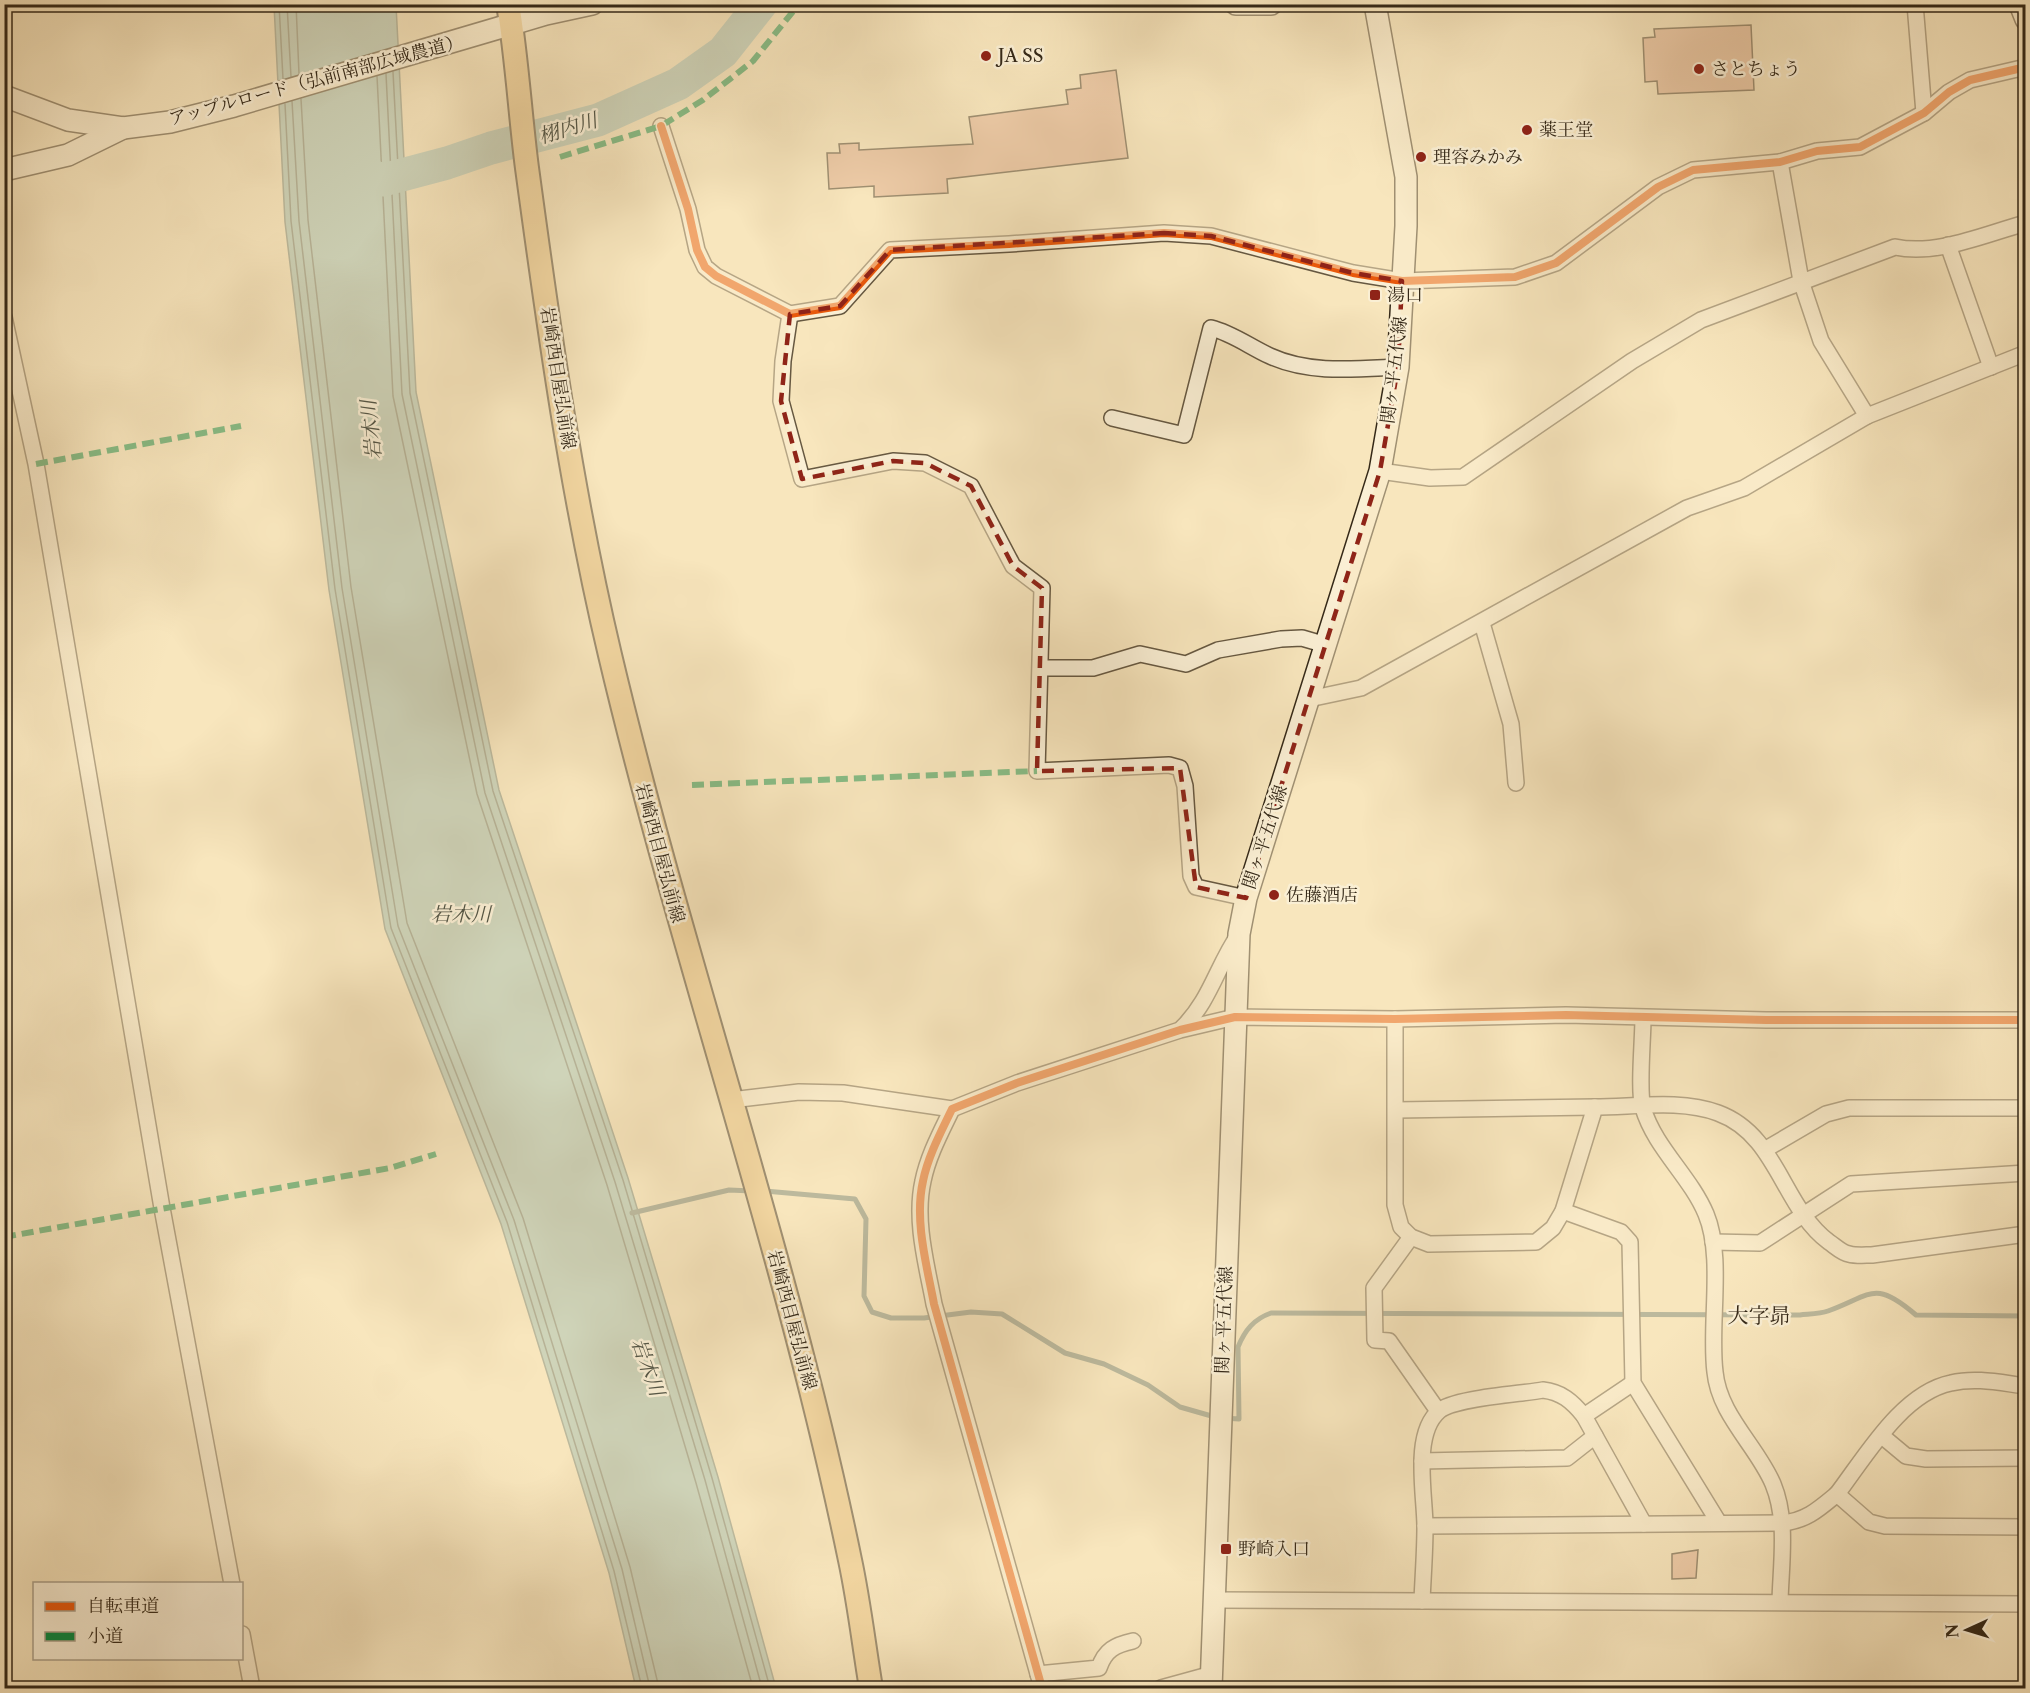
<svg xmlns="http://www.w3.org/2000/svg" width="2030" height="1693" viewBox="0 0 2030 1693" font-family="'Libre Caslon Text','Noto Serif JP',serif">
<rect width="100%" height="100%" fill="#f8e6bd"/>
<filter id="stains"><feTurbulence type="fractalNoise" baseFrequency=".00333" numOctaves="4"/><feColorMatrix values="0 0 0 0 .2 0 0 0 0 .09 0 0 0 0 .02 0 0 0 .5 -.17"/></filter>
<radialGradient id="worn" r=".72"><stop offset=".6" stop-color="#630" stop-opacity="0"/><stop offset="1" stop-color="#630" stop-opacity=".3"/></radialGradient>
<path fill="#9dbfb3" stroke="#738375" stroke-width="1.5" d="M274 5H396L416 392 499 790 628 1178 718 1477 776 1688H636L609 1573 501 1224 385 929 329 590 285 222Z"/>
<g fill="none" stroke-linecap="round" stroke-linejoin="round">
<g stroke="#697466" stroke-width="1.5">
<path d="M279 4 283 79"/>
<path d="M287 4 291 77"/>
<path d="M296 4 299 74"/>
<path d="M393 72 410 393 493 791 623 1180 712 1478 770 1688"/>
<path d="M386 74 402 394 485 793 615 1182 705 1480 762 1688"/>
<path d="M377 76 393 396 477 794 607 1185 696 1483 753 1688"/>
<path d="M301 99 308 220 351 587 407 923 523 1218 630 1567 659 1688"/>
<path d="M292 101 299 221 342 588 398 926 514 1220 622 1569 650 1688"/>
<path d="M285 104 291 221 335 589 391 928 507 1222 614 1571 642 1688"/>
</g>
<g stroke="#738375" stroke-width="5">
<path d="M765 1191 855 1199 866 1219 864 1296 872 1312 891 1318H924L971 1312 1002 1314 1065 1353 1104 1364 1148 1385 1180 1407 1215 1417"/>
<path d="M632 1213 729 1190 752 1191"/>
<path d="M1224 1418 1239 1419 1238 1347C1245 1330 1254 1319 1271 1313L1800 1315C1809 1314 1820 1314 1828 1311 1872 1295 1874 1279 1916 1315L2026 1316"/>
</g>
<path stroke="#9dbfb3" stroke-width="33" d="M361 172 383 180 447 163 491 148 598 120 678 84 723 52 761 4"/>
</g>
<g fill="#e2ad8e" stroke="#352918" stroke-width="1.5">
<path d="M1751 25 1754 90 1658 94 1657 81 1645 82 1643 38 1655 37 1654 29Z"/>
<path d="M1116 70 1128 158 947 179 948 193 874 197V186L829 189 827 153H840L839 144 859 143V150L973 144 969 117 1068 104 1066 90 1081 88 1080 75Z"/>
<path d="M1698 1550 1696 1578 1672 1579V1554Z"/>
</g>
<g fill="none" stroke-linecap="round" stroke-linejoin="round">
<defs>
<g id="street">
<path d="M1915 4 1924 113"/>
<path d="M661 126 688 209 697 250 705 267 716 276 790 314 840 306 890 250 1009 244 1164 233 1211 236 1353 273 1402 281 1515 277 1556 263 1658 187 1693 170 1780 162 1817 151 1860 147 1924 113 1949 92 1970 80 2026 67"/>
<path d="M1780 162 1801 281 1821 341 1867 416"/>
<path d="M1948 245 1991 367"/>
<path d="M790 314 783 361 781 401 802 479 893 461 925 463 971 486 1013 566 1042 588 1037 771 1169 765 1180 768 1185 786 1191 876 1196 887 1246 898"/>
<path d="M4 317 36 464 162 1208 232 1584"/>
<path d="M1112 418 1184 435 1211 328C1232 333 1250 347 1270 356 1309 374 1355 369 1398 367"/>
<path d="M1380 471 1430 478 1463 477 1632 361 1701 320 1895 247C1937 256 1985 234 2026 223"/>
<path d="M1482 623 1511 724 1516 783"/>
<path d="M1042 668H1093L1140 654 1186 664 1218 650 1281 639 1302 638 1326 645"/>
<path d="M1309 699 1361 688 1687 508 1744 488 1867 416 2026 353"/>
<path d="M1643 1018C1643 1039 1638 1091 1643 1108 1655 1148 1690 1176 1706 1214 1724 1257 1709 1325 1715 1372 1719 1415 1757 1446 1773 1484 1788 1520 1781 1563 1780 1601"/>
<path d="M1395 1019V1205L1401 1227 1411 1237 1429 1244 1536 1242 1553 1228 1563 1211 1595 1107C1634 1107 1681 1099 1718 1113 1778 1135 1782 1207 1829 1242 1835 1246 1842 1253 1849 1254 1856 1256 1865 1255 1872 1255L2026 1234"/>
<path d="M1182 1028C1210 1001 1217 966 1239 934"/>
<path d="M731 1100 799 1092 843 1093 952 1109"/>
<path d="M1397 1110 1595 1107"/>
<path d="M1766 1149 1826 1114 1849 1108H2026"/>
<path d="M1563 1211 1621 1232 1630 1242 1633 1383 1719 1523"/>
<path d="M1411 1237 1374 1288 1375 1340 1389 1341 1438 1411"/>
<path d="M1713 1242 1760 1243 1851 1184 2026 1173"/>
<path d="M1584 1416 1633 1383"/>
<path d="M1882 1436 1906 1456 1926 1459 2026 1458"/>
<path d="M1422 1461 1567 1458 1595 1436"/>
<path d="M1837 1494C1866 1456 1902 1393 1951 1383 1976 1377 2001 1383 2026 1386"/>
<path d="M1425 1526 1782 1523C1806 1521 1819 1509 1837 1494L1869 1522 1885 1526 2026 1527"/>
<path d="M1214 1600 2026 1604"/>
<path d="M1422 1601C1423 1576 1425 1552 1425 1527 1425 1495 1412 1434 1439 1411 1453 1398 1521 1394 1543 1390 1561 1392 1572 1401 1584 1416L1644 1524"/>
<path d="M242 1634 252 1688"/>
<path d="M1038 1674 1099 1668C1105 1650 1115 1645 1133 1641"/>
<path d="M1042 1688 934 1304C927 1266 914 1221 923 1181 928 1156 941 1132 952 1109L1017 1083 1180 1030 1235 1017 1395 1019 1566 1015 1766 1020H2026"/>
<path d="M1161 1688 1212 1674"/>
</g>
<g id="secondary">
<path d="M1236 4H1271"/>
<path d="M2020 4 2026 19"/>
<path d="M4 96 68 120 123 128 170 122 234 106 546 14 592 4"/>
<path d="M4 170 68 155 123 128"/>
<path d="M1211 1688 1239 934 1246 898 1380 471 1398 367 1406 226V177L1375 4"/>
</g>
<path id="primary" d="M508 4C517 59 520 114 527 168 549 331 572 495 610 655 682 959 787 1254 850 1560 859 1602 864 1646 871 1688"/>
</defs>
<use href="#street" stroke="#665841" stroke-width="18"/>
<use href="#secondary" stroke="#352918" stroke-width="24"/>
<use href="#primary" stroke="#352918" stroke-width="26"/>
<use href="#street" stroke="#faefd4" stroke-width="15"/>
<use href="#secondary" stroke="#faefd4" stroke-width="21"/>
<use href="#primary" stroke="#ecc37e" stroke-width="22"/>
<g stroke="#00873e" stroke-width="6" stroke-dasharray="12 6" stroke-linecap="butt">
<path d="M576 4V8"/>
<path d="M560 157 661 126 703 100 753 61 799 4"/>
<path d="M36 464 241 426"/>
<path d="M692 785 1037 771"/>
<path d="M4 1237 390 1168 436 1154"/>
</g>
<defs>
<g id="cycleway">
<path d="M661 126 688 209 697 250 705 267 716 276 790 314 840 306 890 250 1009 244 1164 233 1211 236 1353 273 1402 281 1515 277 1556 263 1658 187 1693 170 1780 162 1817 151 1860 147 1924 113 1949 92 1970 80 2026 67"/>
<path d="M1042 1688 934 1304C927 1266 914 1221 923 1181 928 1156 941 1132 952 1109L1017 1083 1180 1030 1235 1017 1395 1019 1566 1015 1766 1020H2026"/>
</g>
</defs>
<use href="#cycleway" stroke="#faefd4" stroke-width="11"/>
<use href="#cycleway" stroke="#e8590c" stroke-width="8"/>
</g>
<path d="M0 0H2030V1693H0ZM1164 233 1211 236 1353 273 1402 281 1398 367 1380 471 1246 898 1196 887 1180 768 1037 771 1042 588 1013 566 971 486 925 463 893 461 802 479 781 401 790 314 840 306 890 250Z" fill="#f8e6bd" fill-opacity=".55" fill-rule="evenodd"/>
<path fill="none" stroke="#8f2418" stroke-width="4.5" stroke-dasharray="12 8" stroke-linejoin="round" d="M1164 233 1211 236 1353 273 1402 281 1398 367 1380 471 1246 898 1196 887 1180 768 1037 771 1042 588 1013 566 971 486 925 463 893 461 802 479 781 401 790 314 840 306 890 250Z"/>
<g fill="#8f2418" stroke="#faefd4" stroke-width="2">
<circle cx="986" cy="56" r="6"/>
<circle cx="1699" cy="69" r="6"/>
<circle cx="1527" cy="130" r="6"/>
<circle cx="1421" cy="157" r="6"/>
<rect x="1369" y="289" width="12" height="12" rx="3"/>
<circle cx="1274" cy="895" r="6"/>
<rect x="1220" y="1543" width="12" height="12" rx="3"/>
</g>
<g text-anchor="middle" dominant-baseline="central" stroke-width="5" stroke-linejoin="round" paint-order="stroke">
<g font-size="18" fill="#352918" stroke="#faefd4" text-anchor="start">
<text x="998" y="56">JA SS</text>
<text x="1711" y="69">さとちょう</text>
<text x="1539" y="130">薬王堂</text>
<text x="1433" y="157">理容みかみ</text>
<text x="1387" y="295">湯口</text>
<text x="1286" y="895">佐藤酒店</text>
<text x="1238" y="1549">野崎入口</text>
</g>
<g font-size="18" fill="#352918" stroke="#faefd4">
<text transform="translate(316 80) rotate(-15)">アップルロード（弘前南部広域農道）</text>
<text transform="translate(1394 370) rotate(-83)">関ヶ平五代線</text>
<text transform="translate(558 378) rotate(81)">岩崎西目屋弘前線</text>
<text transform="translate(1265 837) rotate(-72)">関ヶ平五代線</text>
<text transform="translate(660 853) rotate(75)">岩崎西目屋弘前線</text>
<text transform="translate(792 1320) rotate(75)">岩崎西目屋弘前線</text>
<text transform="translate(1224 1320) rotate(-88)">関ヶ平五代線</text>
</g>
<g font-size="20" font-style="italic" fill="#545646" stroke="#faefd4">
<text transform="translate(568 128) rotate(-17)">栩内川</text>
<text transform="translate(371 430) rotate(-96)">岩木川</text>
<text x="461" y="914">岩木川</text>
<text transform="translate(648 1367) rotate(70)">岩木川</text>
</g>
<g font-size="21" fill="#352918" stroke="#faefd4">
<text x="1759" y="1315">大字昴</text>
</g>
</g>
<rect width="2030" height="1693" fill="none" stroke="#f8e6bd" stroke-width="24"/>
<rect x="6" y="6" width="2018" height="1681" fill="none" stroke="#352918" stroke-width="3"/>
<rect x="12" y="12" width="2006" height="1669" fill="none" stroke="#352918" stroke-width="1.5"/>
<rect x="33" y="1582" width="210" height="78" fill="#faefd4" stroke="#aba089" stroke-width="1.5"/>
<rect x="45" y="1602" width="30" height="9" fill="#e8590c" stroke="#aba089" stroke-width="1.5"/>
<text x="87" y="1612" font-size="18" fill="#352918">自転車道</text>
<rect x="45" y="1632" width="30" height="9" fill="#00873e" stroke="#aba089" stroke-width="1.5"/>
<text x="87" y="1642" font-size="18" fill="#352918">小道</text>
<g transform="translate(1967 1630) rotate(266)" stroke="#faefd4" stroke-width="4.5" paint-order="stroke">
<path d="M0-4.5L10 22L0 15L-10 22Z" fill="#352918"/>
<text y="-9" font-size="16" font-weight="bold" text-anchor="middle" fill="#352918">N</text>
</g>
<rect width="100%" height="100%" filter="url(#stains)"/>
<rect width="100%" height="100%" fill="url(#worn)"/>
</svg>
